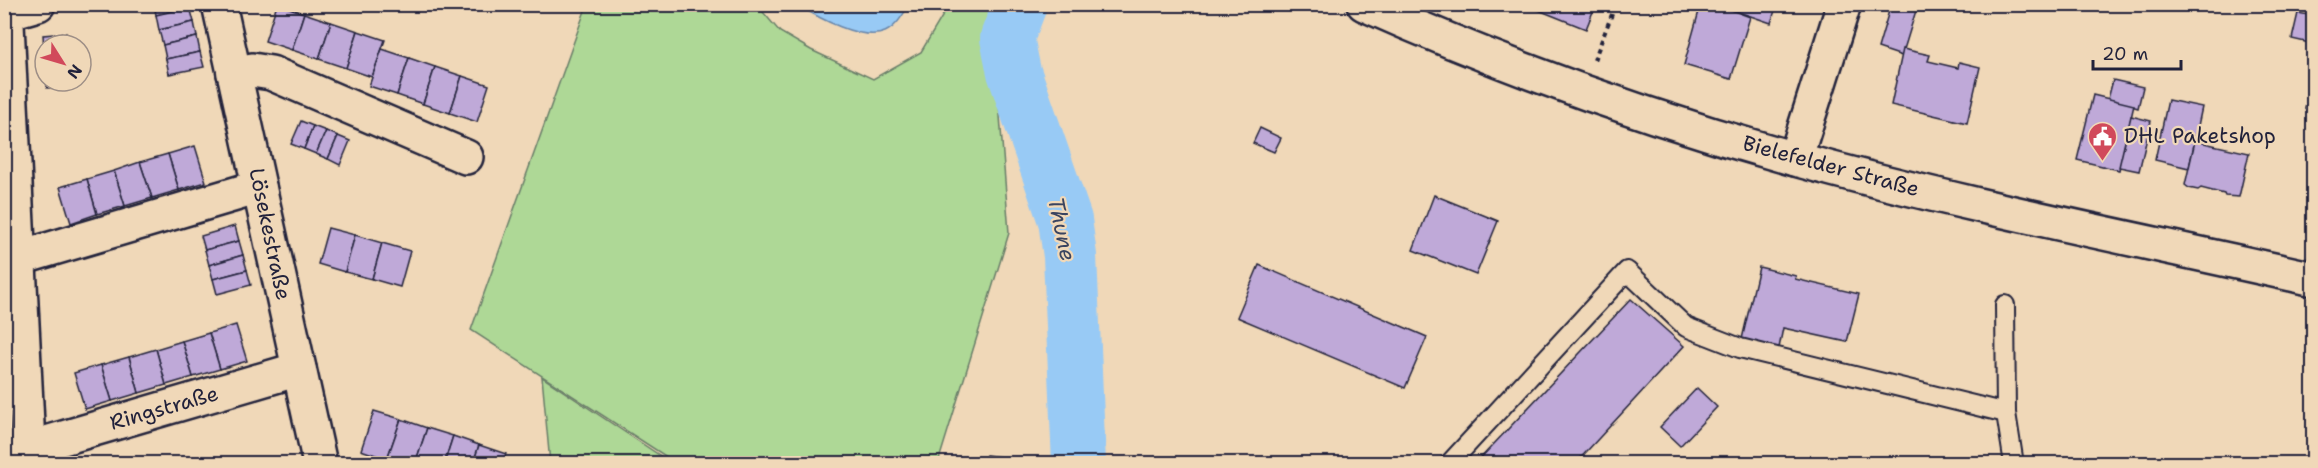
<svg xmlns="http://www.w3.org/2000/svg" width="2318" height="468" viewBox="0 0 2318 468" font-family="'Shantell Sans',sans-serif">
<rect width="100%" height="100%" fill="#f0d8b8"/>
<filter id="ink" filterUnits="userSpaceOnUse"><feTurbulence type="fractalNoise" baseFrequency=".0167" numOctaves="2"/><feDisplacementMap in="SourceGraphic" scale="12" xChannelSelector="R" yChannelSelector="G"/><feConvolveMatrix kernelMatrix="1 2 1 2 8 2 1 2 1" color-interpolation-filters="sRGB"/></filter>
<g filter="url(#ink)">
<g fill="#aed896" stroke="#687d68" stroke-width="1.5">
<path d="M587 5H757L780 32 811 50 873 79 921 52 949 5H1004L994 38 1009 233 938 463H676L471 330Z"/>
<path d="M542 377 671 463H550Z"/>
</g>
<path fill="#98caf5" stroke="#6987ab" stroke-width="1.5" d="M798 5H909C903 15 896 27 885 32 862 42 817 17 798 5Z"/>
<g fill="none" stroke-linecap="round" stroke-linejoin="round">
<path stroke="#6987ab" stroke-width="9" d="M971 4 1019 9"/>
<path stroke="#98caf5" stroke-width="54" d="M1020 4 1007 38 1014 72 1065 220 1070 256 1079 464"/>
</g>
<g fill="#bfa9d8" stroke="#22223b" stroke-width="1.5">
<path d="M154 4H190V7L156 15Z"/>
<path d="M277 4 304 13 292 50 265 41Z"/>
<path d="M1532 4H1596L1586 29 1531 7Z"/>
<path d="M1701 4H1715L1750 17 1731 79 1684 65Z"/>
<path d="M1725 4H1777L1771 23 1724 7Z"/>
<path d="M1891 4H1918L1902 56 1878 48Z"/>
<path d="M190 7 194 22 159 30 156 15Z"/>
<path d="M304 13 331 22 319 59 292 50Z"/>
<path d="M2298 13 2314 16V44L2292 39Z"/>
<path d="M194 22 197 37 163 45 159 30Z"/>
<path d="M331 22 358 31 346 68 319 59Z"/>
<path d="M358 31 385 40 372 77 346 68Z"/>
<path d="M66 33 67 45H45L44 48 43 35Z"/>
<path d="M197 37 200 52 166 59 163 45Z"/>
<path d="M382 49 409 58 397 95 369 86Z"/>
<path d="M1903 49 1930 55 1928 61 1958 68 1959 62 1980 67 1967 123 1891 105Z"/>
<path d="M200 52 204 67 169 74 166 59Z"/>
<path d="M409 58 435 67 423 104 397 95Z"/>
<path d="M435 67 462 76 450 113 423 104Z"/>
<path d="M2314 70V109L2305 108Z"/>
<path d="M462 76 489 85 477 122 450 113Z"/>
<path d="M2113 80 2143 87 2138 108 2108 99Z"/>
<path d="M47 81H70V86L47 88Z"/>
<path d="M2093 95 2134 105 2119 170 2077 160Z"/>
<path d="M2168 100 2202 107 2189 168 2155 160Z"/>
<path d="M2131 116 2151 121 2139 171 2119 167Z"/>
<path d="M301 121 313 126 304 149 291 144Z"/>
<path d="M313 126 326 131 316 154 304 149Z"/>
<path d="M1260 128 1281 138 1274 152 1253 143Z"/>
<path d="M326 131 338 136 328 159 316 154Z"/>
<path d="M338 136 350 141 340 165 328 159Z"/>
<path d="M2195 141 2249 153 2239 197 2225 196 2224 194 2201 188 2198 190 2189 188 2185 185Z"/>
<path d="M195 146 206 182 179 190 168 154Z"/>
<path d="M168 154 179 190 152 198 140 162Z"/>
<path d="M140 162 152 198 125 206 114 171Z"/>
<path d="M114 171 125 206 97 214 87 179Z"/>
<path d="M87 179 97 214 71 223 60 187Z"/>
<path d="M1434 195 1498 221 1476 275 1413 250Z"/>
<path d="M235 226 239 241 205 250 201 236Z"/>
<path d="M328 228 355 235 345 272 318 264Z"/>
<path d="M355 235 382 243 372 279 345 272Z"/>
<path d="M239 241 243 255 209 265 205 250Z"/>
<path d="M382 243 410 251 400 287 372 279Z"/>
<path d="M243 255 247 270 213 279 209 265Z"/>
<path d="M1259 265 1427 337 1405 388 1237 317Z"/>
<path d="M1759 267 1796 276 1795 279 1859 294 1847 342 1783 328 1779 348 1742 339Z"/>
<path d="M247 270 251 285 217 294 213 279Z"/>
<path d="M1631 299 1684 346 1575 464H1475Z"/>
<path d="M236 325 247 361 220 369 209 333Z"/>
<path d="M209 333 220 369 193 377 182 341Z"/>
<path d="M182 341 193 377 166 385 156 349Z"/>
<path d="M156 349 166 385 139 393 129 357Z"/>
<path d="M129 357 139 393 112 401 101 365Z"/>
<path d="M101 365 112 401 85 409 74 373Z"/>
<path d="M1697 388 1717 407 1680 446 1660 427Z"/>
<path d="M374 411 401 419 387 459 361 450Z"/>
<path d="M401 419 427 428 415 464H401L387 459Z"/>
<path d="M427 428 453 436 444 464H415Z"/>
<path d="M453 436 479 445 473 464H444Z"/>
<path d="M479 445 506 454 502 464H473Z"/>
<path d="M986 455 1009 458 1008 464H974L975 462 985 463Z"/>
</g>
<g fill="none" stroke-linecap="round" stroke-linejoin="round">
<defs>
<g id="service">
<path d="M2005 305 2006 413 2014 464"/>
<path d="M1449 464 1627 271 1686 327 1740 348 2006 413"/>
</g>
<g id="minor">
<path d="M6 4 29 464"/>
<path d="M219 4 320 464"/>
<path d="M7 13 38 4"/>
<path d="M234 74 252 70 271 73 466 157"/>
<path d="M1795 159 1844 4"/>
<path d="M20 258 259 187"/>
<path d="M29 448 299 369"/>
</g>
<path id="secondary" d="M1364 4C1503 66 1648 118 1795 159 1966 206 2141 240 2314 279"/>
</defs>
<use href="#service" stroke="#22223b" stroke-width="22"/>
<use href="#minor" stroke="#22223b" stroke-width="38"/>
<use href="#secondary" stroke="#22223b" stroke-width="38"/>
<path stroke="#22223b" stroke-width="4" stroke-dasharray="4.5 4.5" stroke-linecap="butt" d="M1594 60 1616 4"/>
<use href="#service" stroke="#f0d8b8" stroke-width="18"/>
<use href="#minor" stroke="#f0d8b8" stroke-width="33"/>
<use href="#secondary" stroke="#f0d8b8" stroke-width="33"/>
</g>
</g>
<defs>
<symbol id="civic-pin" viewBox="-11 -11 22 30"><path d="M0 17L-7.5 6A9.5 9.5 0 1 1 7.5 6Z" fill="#d1495b" stroke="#f0d8b8"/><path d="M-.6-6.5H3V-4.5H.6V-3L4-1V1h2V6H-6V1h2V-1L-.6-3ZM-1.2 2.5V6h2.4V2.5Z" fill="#fff"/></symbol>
</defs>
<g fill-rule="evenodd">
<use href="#civic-pin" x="2086" y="120" width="33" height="45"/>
</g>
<g text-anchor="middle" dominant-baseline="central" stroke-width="4.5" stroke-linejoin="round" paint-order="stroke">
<g font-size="21" fill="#22223b" stroke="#f0d8b8" text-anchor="start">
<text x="2124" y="136">DHL Paketshop</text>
</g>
<g font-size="21" fill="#22223b" stroke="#f0d8b8">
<text transform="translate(1831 166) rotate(15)">Bielefelder Straße</text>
<text transform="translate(270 234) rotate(78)">Lösekestraße</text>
<text transform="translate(164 408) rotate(-16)">Ringstraße</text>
</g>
<g font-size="22" font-style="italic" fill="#3a4460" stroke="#f0d8b8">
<text transform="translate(1062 229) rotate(78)">Thune</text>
</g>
</g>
<rect width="2318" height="468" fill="none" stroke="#f0d8b8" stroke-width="24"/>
<rect x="12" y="12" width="2294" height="444" fill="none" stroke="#22223b" stroke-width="2" filter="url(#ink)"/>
<g transform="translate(63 63) rotate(127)"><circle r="28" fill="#f0d8b8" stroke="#9e8f86" stroke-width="1.5"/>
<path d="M0-4.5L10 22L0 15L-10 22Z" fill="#d1495b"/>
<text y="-9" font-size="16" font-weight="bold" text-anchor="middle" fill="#22223b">N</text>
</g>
<path d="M2093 60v9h88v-9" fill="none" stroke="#22223b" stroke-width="3"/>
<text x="2102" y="60" font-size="18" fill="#22223b" stroke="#f0d8b8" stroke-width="4.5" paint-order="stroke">20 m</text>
</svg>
